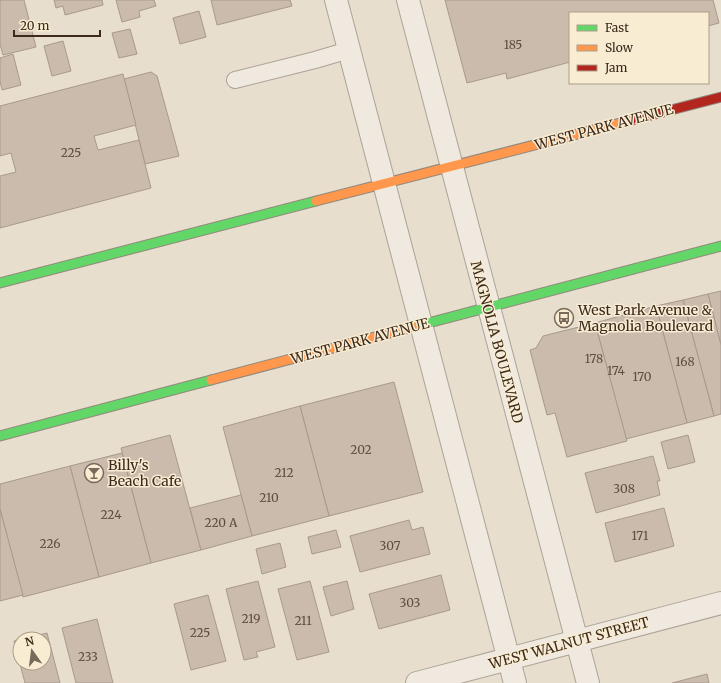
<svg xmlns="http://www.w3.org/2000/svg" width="721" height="683" viewBox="0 0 721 683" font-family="Merriweather,serif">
<rect width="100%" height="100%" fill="#e7decd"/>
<g fill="#cbbbad" stroke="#a8998c">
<path d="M0 0H24L36 47 3 55 0 44Z"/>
<path d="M54 0H102L103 5 65 15 63 6 56 8Z"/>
<path d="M116 0H154L156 6 139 11 140 17 122 22Z"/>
<path d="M211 0H290L292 6 217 25Z"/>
<path d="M445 0H713L719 23 708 26V13H570V62L507 79 506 73 467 83Z"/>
<path d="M199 11 206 37 180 44 173 18Z"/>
<path d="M130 29 137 54 119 58 112 33Z"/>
<path d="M63 41 71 71 52 76 44 46Z"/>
<path d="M13 54 21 85 2 90 0 81V58Z"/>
<path d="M151 72 157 76 179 156 145 164 124 79Z"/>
<path d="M123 74 136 125 94 136 98 150 139 140 151 188 0 228V176L16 172 11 153 0 156V106Z"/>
<path d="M721 291V345L708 294Z"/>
<path d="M708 294 721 345V414L714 416 683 300Z"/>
<path d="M683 300 714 416 687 423 656 306Z"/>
<path d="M656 306 687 423 626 439 595 323Z"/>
<path d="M595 323 627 441 567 457 555 413 547 415 530 350 536 348 543 336Z"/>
<path d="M394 382 423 492 329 516 300 406Z"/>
<path d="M300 406 329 516 252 536 223 427Z"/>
<path d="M170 435 201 550 151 563 121 448Z"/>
<path d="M688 435 695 462 668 469 661 442Z"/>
<path d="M122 453 151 563 99 577 70 466Z"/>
<path d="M653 456 660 481H657L660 495 596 513 585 473Z"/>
<path d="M70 466 99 577 23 597 0 509V484Z"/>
<path d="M241 495 252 536 201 550 190 508Z"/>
<path d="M664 508 674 546 615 562 605 523Z"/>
<path d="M0 509 23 595 0 601Z"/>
<path d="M409 520 412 530 423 527 430 554 360 572 350 536Z"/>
<path d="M336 530 341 547 312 554 308 537Z"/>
<path d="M280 543 286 567 262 574 256 549Z"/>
<path d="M441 575 450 610 379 629 369 594Z"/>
<path d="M258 581 275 647 256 652 258 657 244 660 226 589Z"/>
<path d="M310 581 329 652 297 660 278 589Z"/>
<path d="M347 581 354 609 331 616 323 587Z"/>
<path d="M208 595 226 661 191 670 174 604Z"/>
<path d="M97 619 113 683H76L62 628Z"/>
<path d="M47 633 60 683H25L14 641 20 640V663H44V639H22Z"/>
<path d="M707 674 709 683H672Z"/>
</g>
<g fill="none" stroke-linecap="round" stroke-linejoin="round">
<defs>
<path id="lane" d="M235 80 315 60 349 50"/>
<g id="street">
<path d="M336 0 515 683"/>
<path d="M408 0 588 683"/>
<path d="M417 683 721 603"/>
</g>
<g id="fast">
<path d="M0 283 316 201"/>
<path d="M413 327 721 246"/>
<path d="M0 436 211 380"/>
</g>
<g id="slow">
<path d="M316 201 636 119"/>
<path d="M211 380 413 327"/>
</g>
<path id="jam" d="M636 119 721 97"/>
</defs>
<use href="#lane" stroke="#aca396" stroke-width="18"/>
<use href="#street" stroke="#aca396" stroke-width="24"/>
<use href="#fast" stroke="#92887d" stroke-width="11"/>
<use href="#slow" stroke="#92887d" stroke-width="11"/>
<use href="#jam" stroke="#92887d" stroke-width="11"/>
<use href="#lane" stroke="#efe9df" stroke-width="16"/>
<use href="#street" stroke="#efe9df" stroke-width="22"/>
<use href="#fast" stroke="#63d668" stroke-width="9"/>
<use href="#slow" stroke="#ff974d" stroke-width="9"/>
<use href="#jam" stroke="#b3261e" stroke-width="9"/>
</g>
<defs>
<symbol id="bus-ring" viewBox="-11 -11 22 22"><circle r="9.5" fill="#f8ecd2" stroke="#78695b" stroke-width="1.5"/><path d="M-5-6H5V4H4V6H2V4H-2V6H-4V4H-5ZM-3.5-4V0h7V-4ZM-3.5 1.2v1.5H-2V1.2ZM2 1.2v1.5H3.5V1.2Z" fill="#78695b"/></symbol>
<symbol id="bar-ring" viewBox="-11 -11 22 22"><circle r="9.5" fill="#f8ecd2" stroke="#78695b" stroke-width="1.5"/><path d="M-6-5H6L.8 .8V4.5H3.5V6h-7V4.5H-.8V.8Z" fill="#78695b"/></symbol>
</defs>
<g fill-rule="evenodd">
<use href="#bus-ring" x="553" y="307" width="22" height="22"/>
<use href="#bar-ring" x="83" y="462" width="22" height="22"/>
</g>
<g text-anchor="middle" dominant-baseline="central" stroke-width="3" stroke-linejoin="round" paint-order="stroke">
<g font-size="12" fill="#604e41">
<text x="513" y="44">185</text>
<text x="71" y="152">225</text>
<text x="594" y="358">178</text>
<text x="685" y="361">168</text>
<text x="616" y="370">174</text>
<text x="642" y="376">170</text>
<text x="361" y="449">202</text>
<text x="284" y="472">212</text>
<text x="624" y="488">308</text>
<text x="269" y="497">210</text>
<text x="111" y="514">224</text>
<text x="221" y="522">220 A</text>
<text x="640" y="535">171</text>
<text x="50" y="543">226</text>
<text x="390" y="545">307</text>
<text x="410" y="602">303</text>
<text x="251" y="618">219</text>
<text x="303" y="620">211</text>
<text x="200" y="632">225</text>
<text x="88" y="656">233</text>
</g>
<g font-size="14" fill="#3c2a1d" stroke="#f8ecd2">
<text transform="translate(604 127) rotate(-15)">WEST PARK AVENUE</text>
<text transform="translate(360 341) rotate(-15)">WEST PARK AVENUE</text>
<text transform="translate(497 342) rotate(75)">MAGNOLIA BOULEVARD</text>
<text transform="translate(569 643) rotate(-15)">WEST WALNUT STREET</text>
</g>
<g font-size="14" fill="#3c2a1d" stroke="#f8ecd2" text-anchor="start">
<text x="578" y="310">West Park Avenue &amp;<tspan x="578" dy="16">Magnolia Boulevard</tspan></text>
<text x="108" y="465">Billy's<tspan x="108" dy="16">Beach Cafe</tspan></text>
</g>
</g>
<rect x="569" y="12" width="140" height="72" fill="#f8ecd2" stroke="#ad9e8a"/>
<rect x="577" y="25" width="20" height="6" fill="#63d668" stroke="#ad9e8a"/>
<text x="605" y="32" font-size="12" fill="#3c2a1d">Fast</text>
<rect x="577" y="45" width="20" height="6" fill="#ff974d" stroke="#ad9e8a"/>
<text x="605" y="52" font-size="12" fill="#3c2a1d">Slow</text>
<rect x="577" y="65" width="20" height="6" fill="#b3261e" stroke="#ad9e8a"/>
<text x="605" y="72" font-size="12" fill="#3c2a1d">Jam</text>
<g transform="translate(32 651) rotate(346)"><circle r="19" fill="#f8ecd2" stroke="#ad9e8a"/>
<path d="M0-3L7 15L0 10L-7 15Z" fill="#78695b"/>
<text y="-6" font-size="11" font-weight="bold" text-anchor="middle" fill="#3c2a1d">N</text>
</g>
<path d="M14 30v6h86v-6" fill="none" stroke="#3c2a1d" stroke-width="2"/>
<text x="20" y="30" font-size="12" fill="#3c2a1d" stroke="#f8ecd2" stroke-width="3" paint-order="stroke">20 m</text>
</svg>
